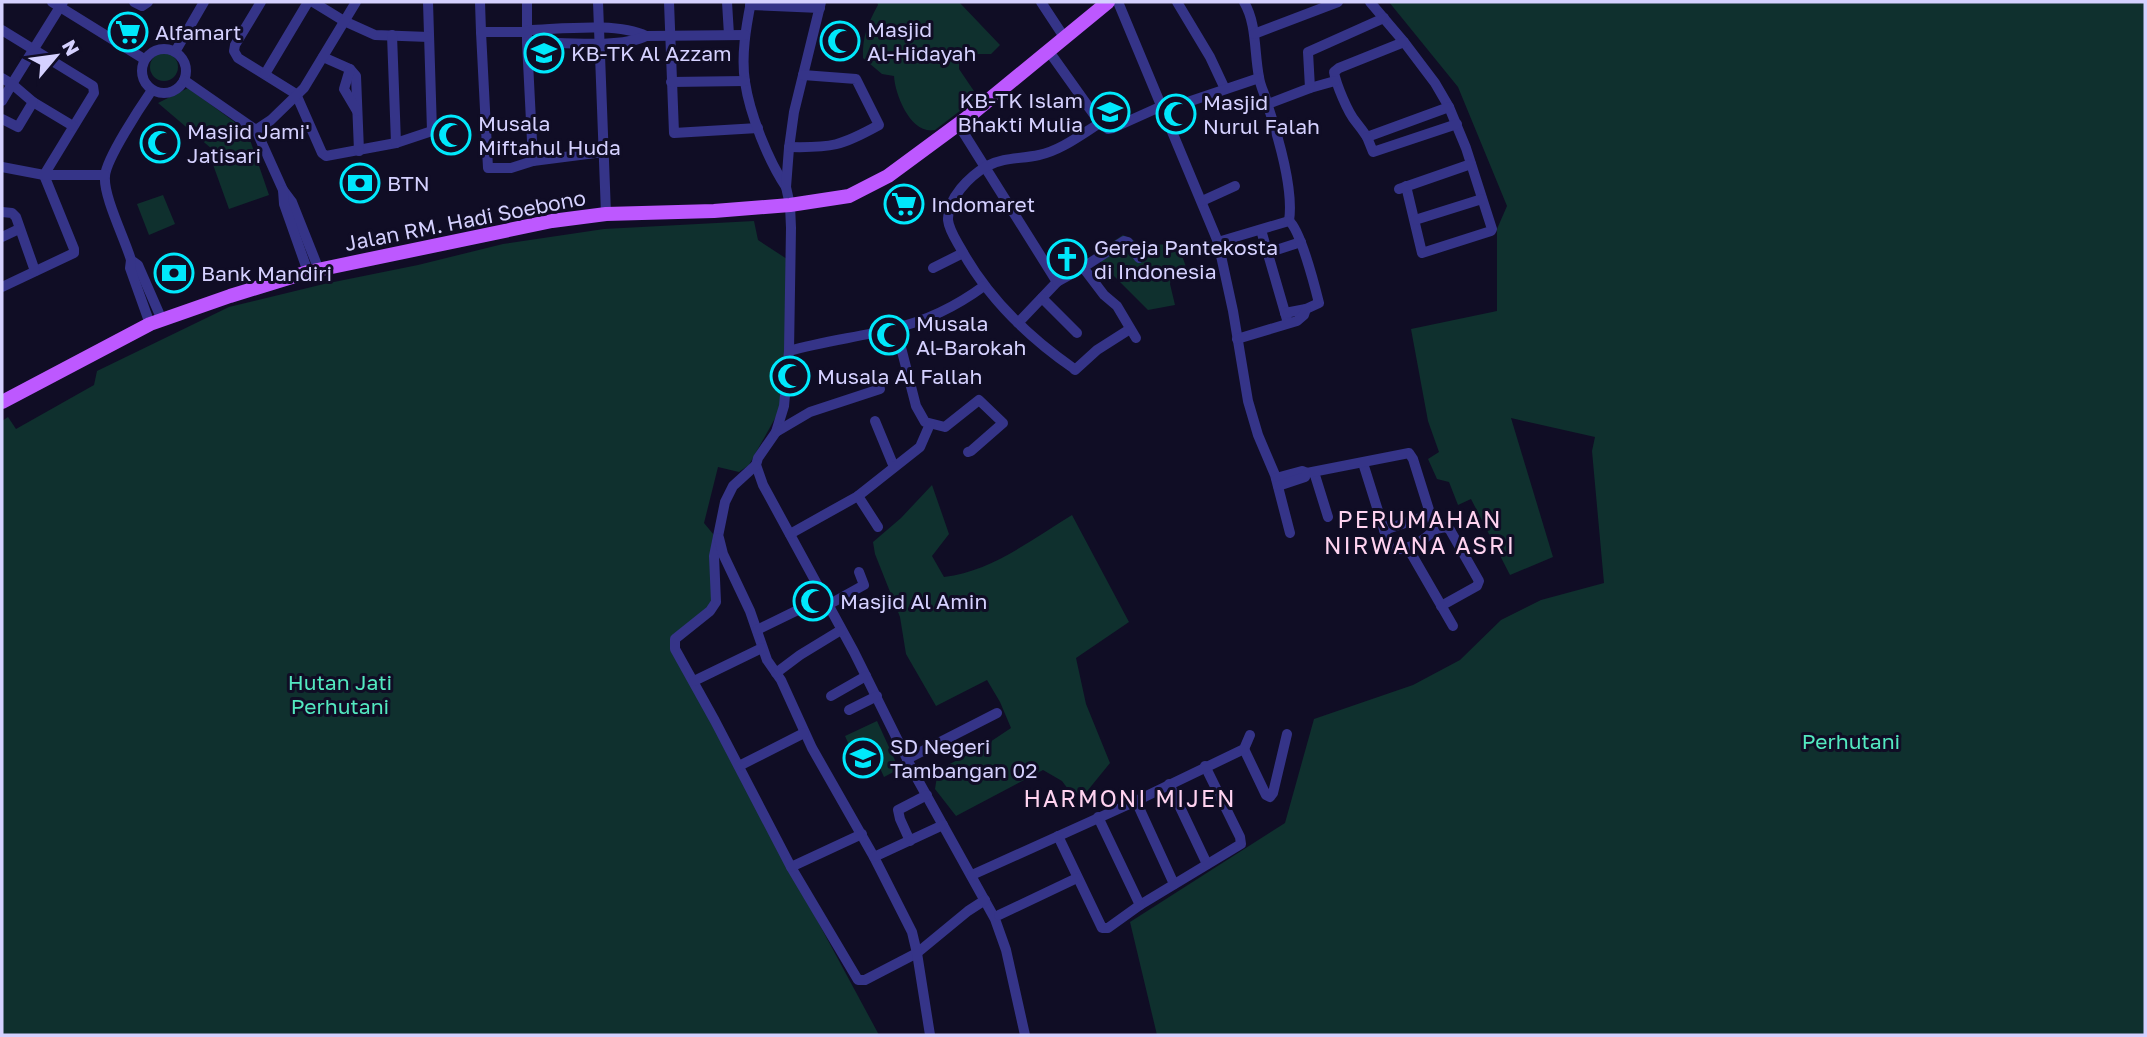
<svg xmlns="http://www.w3.org/2000/svg" width="2147" height="1037" viewBox="0 0 2147 1037" font-family="'Golos Text',sans-serif">
<rect width="100%" height="100%" fill="#100d25"/>
<g fill="#0f302e">
<path d="M877 2H959L1000 45 991 54H971L959 63V69L978 97 935 130C911 135 895 95 894 76L882 74 863 58C862 37 868 23 878 5Z"/>
<path d="M1389 2H2145V1035H1157L1130 922 1285 823 1314 719 1413 685 1460 660 1501 620 1541 600 1604 583 1592 451 1595 437 1511 418 1553 557 1510 575 1471 499 1458 505 1449 482 1437 479 1428 459 1439 452 1428 421 1411 329 1497 311V229L1507 206 1458 87Z"/>
<circle cx="164" cy="67" r="14"/>
<path d="M188 88 247 131 269 195 229 209 211 159 219 155 158 103Z"/>
<path d="M163 195 175 224 149 235 137 204Z"/>
<path d="M754 221 758 240 790 261 783 404 749 465 739 472 718 467 704 523 714 535 716 605 675 641 817 920 879 1035H2V421L8 417 16 429 94 385 97 371 229 307 324 284 418 265 503 244 604 229Z"/>
<path d="M1123 235 1143 245 1178 244 1186 267 1171 277 1170 284 1175 305 1148 310 1102 264 1097 252Z"/>
<path d="M932 485 949 534 932 556 944 577C992 571 1031 540 1072 515L1129 622 1076 658 1086 704 1110 763 1084 795 1071 793 1062 781 1043 770 956 816 935 789 938 770 981 748 1011 728 1000 702 987 680 936 706 906 654 900 617 875 554 873 542 901 518Z"/>
<path d="M877 721 899 769 884 777 879 766 862 774 845 736Z"/>
</g>
<g fill="none" stroke-linecap="round" stroke-linejoin="round">
<g stroke="#353488" stroke-width="10">
<path d="M52 2 144 59"/>
<path d="M134 2 142 6 148 2"/>
<path d="M261 2 235 45 234 51 238 58 296 94 322 153 326 156 396 143 432 131 428 2"/>
<path d="M313 2 344 21 375 35 429 37"/>
<path d="M480 2 481 32"/>
<path d="M527 2V42L533 161"/>
<path d="M598 2 606 214"/>
<path d="M669 2 674 133 758 128"/>
<path d="M727 2 729 35"/>
<path d="M751 2C746 27 741 56 745 82 750 115 768 160 786 187"/>
<path d="M821 2 794 112 789 148 786 187 790 205 791 228 789 351 784 406 776 432 758 458 756 465 763 485 854 652 914 773 995 919 1006 950 1025 1035"/>
<path d="M1041 2 1064 37"/>
<path d="M1118 2 1218 242 1233 311 1248 401 1258 435 1275 475 1290 533"/>
<path d="M1177 2 1210 57 1225 89"/>
<path d="M1244 2C1257 24 1254 52 1259 77 1260 86 1265 94 1267 103 1277 133 1294 190 1289 221"/>
<path d="M1370 2 1404 42 1435 83 1449 107 1466 148 1492 229 1491 231 1422 253 1406 186"/>
<path d="M750 5 820 8"/>
<path d="M2 30 93 86 94 93 44 175 74 249V253L2 287"/>
<path d="M528 30C561 29 618 22 646 36"/>
<path d="M528 32H481L488 168H511L533 161 603 152"/>
<path d="M1254 34 1338 2"/>
<path d="M392 35 396 143"/>
<path d="M527 42C558 42 620 49 646 36L745 35"/>
<path d="M1404 42 1339 68 1334 72C1336 84 1348 113 1356 122 1360 127 1363 131 1367 137L1449 107"/>
<circle cx="164" cy="71" r="22"/>
<path d="M1048 50 1100 123"/>
<path d="M175 52 204 2"/>
<path d="M323 57 350 69 356 76 359 151"/>
<path d="M350 69 344 89 357 111"/>
<path d="M265 74 308 2"/>
<path d="M2 78 12 84 63 2"/>
<path d="M184 80 256 130 283 190 292 202 319 270"/>
<path d="M671 82 745 81"/>
<path d="M1310 88 1335 81"/>
<path d="M152 90C141 106 106 159 105 176 103 196 125 239 131 260L138 265 162 320"/>
<path d="M2 101 12 84 33 102 73 126"/>
<path d="M1268 104 1310 88 1308 52 1384 18"/>
<path d="M1164 110 1259 78"/>
<path d="M2 119 18 127 33 102"/>
<path d="M958 124 1057 282 1018 323"/>
<path d="M256 130 271 120 304 88 356 2"/>
<path d="M1367 137 1373 152 1457 124"/>
<path d="M789 147C832 148 841 146 879 125L856 79 803 75"/>
<path d="M2 167 44 175H105"/>
<path d="M1399 189 1471 164"/>
<path d="M283 190 284 204 308 272"/>
<path d="M1202 201 1235 186"/>
<path d="M2 212 12 213 16 217 35 271"/>
<path d="M1415 220 1482 199"/>
<path d="M1261 230 1288 323"/>
<path d="M2 237 19 229"/>
<path d="M1218 242 1289 221"/>
<path d="M1267 253 1301 242"/>
<path d="M131 260 130 268 150 324"/>
<path d="M933 268 963 253"/>
<path d="M1082 268 1124 241 1128 242 1139 258"/>
<path d="M1057 282 1082 268 1085 270 1104 295 1117 306 1136 338"/>
<path d="M1042 298 1077 333"/>
<path d="M1285 313 1306 309 1319 303C1315 287 1300 229 1289 221"/>
<path d="M896 328 916 406 925 422 945 427 979 400 1003 423 971 451 968 452"/>
<path d="M1130 329 1097 350 1075 370 1073 368C1027 336 988 298 961 249 956 240 949 230 948 220 947 198 970 176 987 166 1004 157 1021 159 1039 155 1060 151 1082 134 1100 123L1108 129 1113 128 1162 106"/>
<path d="M1237 339 1297 321 1304 315 1306 309"/>
<path d="M789 351C824 341 860 337 895 328 926 321 958 305 984 286"/>
<path d="M875 421 894 467"/>
<path d="M776 432 810 412 880 389"/>
<path d="M1363 463 1390 549C1407 551 1423 542 1435 529"/>
<path d="M756 465 733 486 725 502 714 556 716 602 710 611 675 639V649L715 721 791 867 858 980H865L917 953 968 911 985 900"/>
<path d="M1314 472 1328 517"/>
<path d="M1276 478 1302 471 1307 473"/>
<path d="M1278 486 1305 477 1307 473 1409 453 1413 459 1435 529"/>
<path d="M858 496 878 527"/>
<path d="M1435 529 1446 527 1450 530 1479 581 1477 586 1441 606"/>
<path d="M1384 530 1429 515"/>
<path d="M790 534 858 496 920 447 930 424"/>
<path d="M719 538 723 554 750 611 767 660 781 680 812 748 874 857 912 932 917 953 930 1035"/>
<path d="M1408 548 1453 626"/>
<path d="M828 605 864 585 859 572"/>
<path d="M757 630 802 608"/>
<path d="M776 673 800 655 841 630"/>
<path d="M694 681 762 648"/>
<path d="M831 696 866 676"/>
<path d="M849 710 877 696"/>
<path d="M1244 749 1266 795 1270 797 1273 793 1287 734"/>
<path d="M907 759 997 713"/>
<path d="M739 766 804 733"/>
<path d="M1169 784 1207 864"/>
<path d="M1136 801 1174 884"/>
<path d="M1098 817 1140 905 1241 844 1240 837 1205 766"/>
<path d="M1058 836 1102 928H1108L1140 905"/>
<path d="M910 841 900 819 898 810 927 795"/>
<path d="M874 857 943 825"/>
<path d="M791 867 862 834"/>
<path d="M972 875 1136 801 1244 749 1250 735"/>
<path d="M999 915 1077 878"/>
</g>
<path stroke="#bd58ff" stroke-width="14" d="M2 402 150 324 230 296 308 272 552 221 606 214 714 211 790 205 849 196 888 176 968 117 1108 2"/>
</g>
<defs>
<symbol id="supermarket-ring" viewBox="-11 -11 22 22"><circle r="9.5" fill="#100d25" stroke="#00e8fc" stroke-width="1.5"/><path d="M-6-5.5h2.5l.6 2H6L4.5 2H-2.5L-4.4-4H-6ZM-1.5 3.2a1.3 1.3 0 1 0 .1 0ZM3 3.2a1.3 1.3 0 1 0 .1 0Z" fill="#00e8fc"/></symbol>
<symbol id="mosque-ring" viewBox="-11 -11 22 22"><circle r="9.5" fill="#100d25" stroke="#00e8fc" stroke-width="1.5"/><path d="M3.5-4.9A6 6 0 1 0 3.5 4.9A5 5 0 1 1 3.5-4.9Z" fill="#00e8fc"/></symbol>
<symbol id="school-ring" viewBox="-11 -11 22 22"><circle r="9.5" fill="#100d25" stroke="#00e8fc" stroke-width="1.5"/><path d="M0-5L7-2L0 1L-7-2ZM-4 1L0 2.5L4 1V4Q0 6-4 4Z" fill="#00e8fc"/></symbol>
<symbol id="bank-ring" viewBox="-11 -11 22 22"><circle r="9.5" fill="#100d25" stroke="#00e8fc" stroke-width="1.5"/><path d="M-6-4H6V4H-6ZM0-2.3a2.3 2.3 0 1 0 0 4.6a2.3 2.3 0 1 0 0-4.6Z" fill="#00e8fc"/></symbol>
<symbol id="church-ring" viewBox="-11 -11 22 22"><circle r="9.5" fill="#100d25" stroke="#00e8fc" stroke-width="1.5"/><path d="M-1.2-6h2.4v3.5h3.3v2.4h-3.3V6h-2.4V-.1h-3.3v-2.4h3.3Z" fill="#00e8fc"/></symbol>
</defs>
<g fill-rule="evenodd">
<use href="#supermarket-ring" x="106" y="10" width="44" height="44"/>
<use href="#mosque-ring" x="818" y="19" width="44" height="44"/>
<use href="#school-ring" x="522" y="31" width="44" height="44"/>
<use href="#school-ring" x="1088" y="90" width="44" height="44"/>
<use href="#mosque-ring" x="1154" y="92" width="44" height="44"/>
<use href="#mosque-ring" x="429" y="113" width="44" height="44"/>
<use href="#mosque-ring" x="138" y="121" width="44" height="44"/>
<use href="#bank-ring" x="338" y="161" width="44" height="44"/>
<use href="#supermarket-ring" x="882" y="182" width="44" height="44"/>
<use href="#church-ring" x="1045" y="237" width="44" height="44"/>
<use href="#bank-ring" x="152" y="251" width="44" height="44"/>
<use href="#mosque-ring" x="867" y="313" width="44" height="44"/>
<use href="#mosque-ring" x="768" y="354" width="44" height="44"/>
<use href="#mosque-ring" x="791" y="579" width="44" height="44"/>
<use href="#school-ring" x="841" y="736" width="44" height="44"/>
</g>
<g text-anchor="middle" dominant-baseline="central" stroke-width="6" stroke-linejoin="round" paint-order="stroke">
<g font-size="21" fill="#d5d1ff" stroke="#100d25" text-anchor="start">
<text x="867" y="29">Masjid<tspan x="867" dy="24">Al-Hidayah</tspan></text>
<text x="155" y="32">Alfamart</text>
<text x="571" y="53">KB-TK Al Azzam</text>
<text x="1083" y="100" text-anchor="end">KB-TK Islam<tspan x="1083" dy="24">Bhakti Mulia</tspan></text>
<text x="1203" y="102">Masjid<tspan x="1203" dy="24">Nurul Falah</tspan></text>
<text x="478" y="123">Musala<tspan x="478" dy="24">Miftahul Huda</tspan></text>
<text x="187" y="131">Masjid Jami'<tspan x="187" dy="24">Jatisari</tspan></text>
<text x="387" y="183">BTN</text>
<text x="931" y="204">Indomaret</text>
<text x="1094" y="247">Gereja Pantekosta<tspan x="1094" dy="24">di Indonesia</tspan></text>
<text x="201" y="273">Bank Mandiri</text>
<text x="916" y="323">Musala<tspan x="916" dy="24">Al-Barokah</tspan></text>
<text x="817" y="376">Musala Al Fallah</text>
<text x="840" y="601">Masjid Al Amin</text>
<text x="890" y="746">SD Negeri<tspan x="890" dy="24">Tambangan 02</tspan></text>
</g>
<g font-size="21" fill="#d5d1ff" stroke="#100d25">
<text transform="translate(465 220) rotate(-11)">Jalan RM. Hadi Soebono</text>
</g>
<g font-size="21" fill="#53e9c0" stroke="#100d25">
<text x="340" y="682">Hutan Jati<tspan x="340" dy="24">Perhutani</tspan></text>
<text x="1851" y="741">Perhutani</text>
</g>
<g font-size="23" letter-spacing="2" fill="#ffd3f0" stroke="#100d25">
<text x="1420" y="519">PERUMAHAN<tspan x="1420" dy="26">NIRWANA ASRI</tspan></text>
<text x="1130" y="798">HARMONI MIJEN</text>
</g>
</g>
<rect width="2147" height="1037" fill="none" stroke="#d5d1ff" stroke-width="7"/>
<g transform="translate(56 56) rotate(61)" stroke="#100d25" stroke-width="5" paint-order="stroke">
<path d="M0-5L12 26L0 18L-12 26Z" fill="#d5d1ff"/>
<text y="-10" font-size="19" font-weight="bold" text-anchor="middle" fill="#d5d1ff">N</text>
</g>
</svg>
